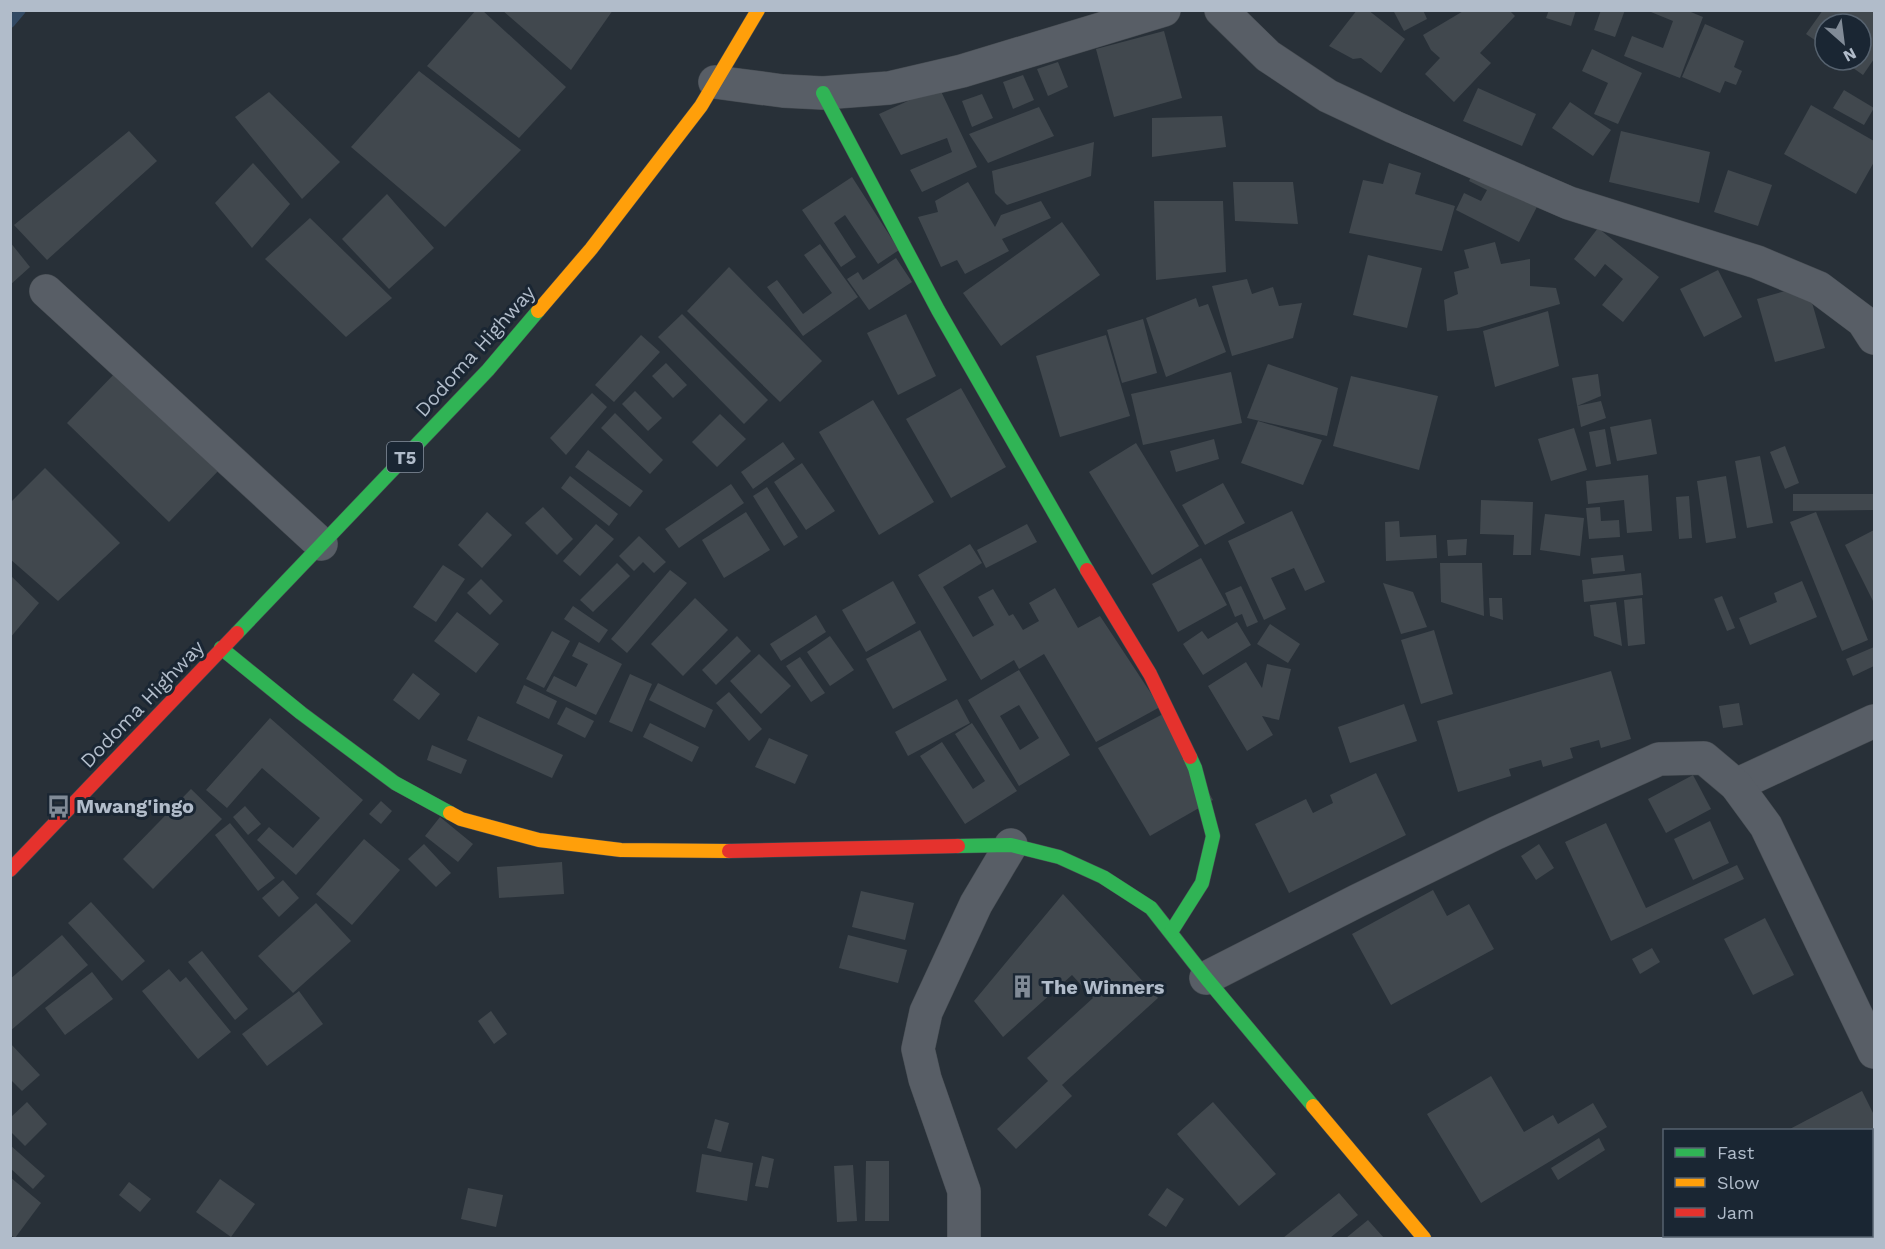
<svg xmlns="http://www.w3.org/2000/svg" width="1885" height="1249" viewBox="0 0 1885 1249" font-family="'Work Sans',sans-serif">
<rect width="100%" height="100%" fill="#283038"/>
<g fill="none" stroke-linecap="round" stroke-linejoin="round">
<path stroke="#324963" stroke-width="10" d="M10 23 21 10"/>
</g>
<g fill="#41484e" fill-rule="evenodd">
<path d="M476 10H482L566 87 519 138 427 66Z"/>
<path d="M502 10H613L571 70Z"/>
<path d="M1357 10H1368L1405 39 1381 73 1361 58 1353 59 1329 46Z"/>
<path d="M1393 10H1423L1427 19 1404 31Z"/>
<path d="M1465 10H1509L1515 16 1480 53 1491 63 1454 102 1425 74 1440 58 1431 50 1423 35Z"/>
<path d="M1549 10H1576L1571 26 1546 18Z"/>
<path d="M1601 10H1625L1615 37 1594 30Z"/>
<path d="M1646 10H1686L1703 17 1680 78 1624 56 1632 36 1663 48 1673 21Z"/>
<path d="M1823 10H1874V27L1873 30 1874 32V59L1863 75 1842 60H1861V24H1825V47L1806 34Z"/>
<path d="M1705 24 1744 41 1734 67 1742 71 1736 85 1725 81 1720 93 1682 77Z"/>
<path d="M1164 31 1182 98 1114 117 1096 49Z"/>
<path d="M1592 49 1642 73 1618 124 1594 114 1608 83 1582 71Z"/>
<path d="M1058 62 1068 87 1048 96 1037 69Z"/>
<path d="M419 71 521 150 445 227 351 147Z"/>
<path d="M1023 75 1034 100 1013 109 1003 82Z"/>
<path d="M939 87 977 167 922 192 910 170 952 152 947 138 901 155 879 114Z"/>
<path d="M1478 88 1536 114 1522 146 1463 121Z"/>
<path d="M1844 90 1874 108 1864 125 1833 108Z"/>
<path d="M269 92 340 162 302 199 235 117Z"/>
<path d="M982 94 993 118 972 127 962 101Z"/>
<path d="M1570 102 1611 130 1593 156 1552 128Z"/>
<path d="M1811 105 1874 141V162L1856 194 1784 154Z"/>
<path d="M1039 107 1054 136 988 163 969 134Z"/>
<path d="M1222 116 1226 147 1152 157V118Z"/>
<path d="M129 131 157 161 47 260 14 225Z"/>
<path d="M1621 131 1710 152 1699 203 1609 182Z"/>
<path d="M1094 142 1091 176 1007 205 995 193 992 171Z"/>
<path d="M253 163 290 204 252 248 215 203Z"/>
<path d="M1389 163 1421 173 1415 194 1455 206 1442 251 1349 233 1363 180 1383 184Z"/>
<path d="M1477 164 1542 197 1519 242 1456 210 1464 193 1481 201 1487 190 1469 181Z"/>
<path d="M1728 170 1772 185 1758 226 1714 212Z"/>
<path d="M852 177 899 250 878 264 845 215 834 223 856 257 841 267 802 210Z"/>
<path d="M968 182 995 227 1001 215 1041 201 1051 218 1002 239 1009 251 965 274 957 260 941 267 918 217 938 212 935 201Z"/>
<path d="M1233 182H1293L1298 224 1235 221Z"/>
<path d="M387 194 434 248 389 289 342 239Z"/>
<path d="M1154 201H1223L1226 272 1156 280Z"/>
<path d="M310 218 392 298 346 337 265 259Z"/>
<path d="M1062 222 1100 275 1001 346 963 293Z"/>
<path d="M1598 228 1659 277 1623 322 1602 305 1623 279 1605 264 1595 277 1574 259Z"/>
<path d="M10 242 30 267 10 285Z"/>
<path d="M1495 242 1501 264 1530 259V286L1556 288 1560 304 1478 328 1447 331 1444 300 1458 294 1454 272 1469 268 1464 250Z"/>
<path d="M820 244 858 297 803 336 767 287 777 280 803 314 832 293 804 255Z"/>
<path d="M1368 255 1422 268 1407 328 1353 315Z"/>
<path d="M896 258 912 282 869 310 847 279 858 272 863 280Z"/>
<path d="M729 267 822 361 780 402 687 311Z"/>
<path d="M1718 270 1742 317 1704 337 1680 289Z"/>
<path d="M1247 279 1252 294 1273 287 1279 306 1302 303 1293 338 1232 356 1212 286Z"/>
<path d="M1807 285 1825 348 1775 362 1757 299Z"/>
<path d="M1196 298 1199 307 1208 304 1226 352 1166 377 1146 318Z"/>
<path d="M1548 311 1559 366 1495 387 1483 331Z"/>
<path d="M682 314 768 400 744 424 658 337Z"/>
<path d="M906 314 936 376 898 395 867 333Z"/>
<path d="M1143 319 1157 373 1122 383 1107 330Z"/>
<path d="M641 335 660 352 614 402 595 385Z"/>
<path d="M1106 335 1130 416 1060 437 1036 356Z"/>
<path d="M666 363 687 385 673 398 652 376Z"/>
<path d="M1268 364 1338 388 1327 436 1247 418Z"/>
<path d="M119 369 221 468 169 522 67 423Z"/>
<path d="M1231 372 1242 423 1143 445 1131 394Z"/>
<path d="M1598 374 1601 396 1577 406 1601 401 1606 418 1581 427 1572 378Z"/>
<path d="M1351 376 1438 396 1419 470 1333 446Z"/>
<path d="M961 388 1006 467 951 498 906 419Z"/>
<path d="M635 391 662 418 648 431 622 404Z"/>
<path d="M592 393 607 407 566 455 550 438Z"/>
<path d="M873 400 934 502 879 535 819 432Z"/>
<path d="M615 413 663 460 650 474 601 428Z"/>
<path d="M720 414 746 439 717 467 692 442Z"/>
<path d="M1651 419 1657 454 1617 461 1610 427Z"/>
<path d="M1258 421 1322 440 1303 485 1241 463Z"/>
<path d="M1574 428 1587 470 1551 481 1538 439Z"/>
<path d="M1605 429 1611 464 1596 467 1589 432Z"/>
<path d="M1214 439 1219 459 1176 472 1170 451Z"/>
<path d="M783 442 795 459 753 489 741 472Z"/>
<path d="M1136 443 1199 546 1152 575 1089 472Z"/>
<path d="M1785 446 1799 483 1785 489 1770 452Z"/>
<path d="M588 450 643 491 630 507 575 467Z"/>
<path d="M1760 456 1773 523 1747 528 1735 461Z"/>
<path d="M802 463 835 511 806 530 774 482Z"/>
<path d="M45 468 120 543 58 601 10 559V503Z"/>
<path d="M1648 475 1652 531 1627 533 1624 500 1588 504 1586 481Z"/>
<path d="M570 476 618 514 609 526 561 488Z"/>
<path d="M1726 476 1736 538 1706 543 1697 481Z"/>
<path d="M1223 483 1245 523 1205 545 1182 505Z"/>
<path d="M731 484 744 503 679 548 665 529Z"/>
<path d="M767 487 798 537 784 546 753 496Z"/>
<path d="M1793 494H1874V510L1793 511Z"/>
<path d="M1689 496 1692 538 1679 539 1676 497Z"/>
<path d="M1481 500 1533 502 1531 555H1513L1514 535 1480 534Z"/>
<path d="M543 507 573 539 557 555 525 523Z"/>
<path d="M1600 507 1601 521 1619 520 1620 537 1589 539 1586 508Z"/>
<path d="M1292 511 1325 582 1305 591 1294 568 1271 578 1286 609 1264 620 1228 541Z"/>
<path d="M487 512 512 535 482 568 458 545Z"/>
<path d="M746 512 770 550 724 578 702 540Z"/>
<path d="M1816 512 1868 640 1842 651 1790 522Z"/>
<path d="M1545 514 1584 518 1580 556 1540 550Z"/>
<path d="M1399 521 1400 537 1436 535 1437 558 1386 561 1385 522Z"/>
<path d="M596 524 614 539 580 576 563 561Z"/>
<path d="M1027 524 1037 542 986 568 977 550Z"/>
<path d="M1874 530V603L1845 545Z"/>
<path d="M639 536 666 562 654 573 643 562 634 571 619 556Z"/>
<path d="M1467 539 1466 555 1448 556 1447 540Z"/>
<path d="M970 544 982 563 943 587 973 637 994 625 978 597 993 589 1009 616 1013 614 1023 630 1039 621 1029 603 1055 588 1078 628 1100 616 1160 707 1096 742 1044 654 1019 669 1014 660 981 680 918 575Z"/>
<path d="M1623 555 1625 571 1593 574 1591 558Z"/>
<path d="M1201 558 1227 605 1178 632 1152 584Z"/>
<path d="M617 563 630 576 593 612 580 600Z"/>
<path d="M1440 563H1482L1484 616 1441 602Z"/>
<path d="M443 565 465 579 436 622 413 607Z"/>
<path d="M670 570 687 583 627 653 611 639Z"/>
<path d="M1641 573 1643 595 1584 602 1582 580Z"/>
<path d="M10 575 39 603 10 638Z"/>
<path d="M481 579 503 601 490 615 467 593Z"/>
<path d="M893 581 916 623 866 652 842 610Z"/>
<path d="M1802 581 1817 617 1750 645 1739 618 1777 602 1774 593Z"/>
<path d="M1383 583 1413 592 1427 627 1401 634Z"/>
<path d="M1241 586 1258 622 1247 627 1242 614 1235 617 1225 593Z"/>
<path d="M1722 596 1735 628 1727 631 1714 599Z"/>
<path d="M695 598 728 630 683 676 651 644Z"/>
<path d="M1489 598H1502L1503 620 1490 616Z"/>
<path d="M1642 598 1645 644 1628 646 1624 600Z"/>
<path d="M1616 602 1622 646 1594 636 1590 605Z"/>
<path d="M573 606 608 630 599 643 564 619Z"/>
<path d="M457 612 499 644 476 673 434 641Z"/>
<path d="M816 615 826 632 781 661 770 644Z"/>
<path d="M1237 622 1251 645 1203 675 1183 644 1202 631 1208 639Z"/>
<path d="M1270 624 1300 644 1288 663 1257 644Z"/>
<path d="M920 630 947 680 893 709 866 659Z"/>
<path d="M1434 630 1453 694 1421 704 1401 640Z"/>
<path d="M552 631 570 641 544 688 526 679Z"/>
<path d="M737 636 751 651 716 685 702 670Z"/>
<path d="M830 636 854 670 830 686 807 652Z"/>
<path d="M579 642 622 664 596 715 546 691 554 676 576 687 588 664 572 656Z"/>
<path d="M1874 647V666L1853 676 1846 659Z"/>
<path d="M759 654 791 686 761 714 730 681Z"/>
<path d="M800 657 825 693 811 702 786 666Z"/>
<path d="M1246 662 1262 688 1267 664 1291 669 1279 720 1262 716 1273 735 1247 751 1208 686Z"/>
<path d="M1019 670 1070 755 1019 786 968 700ZM1019 705 1039 738 1020 750 1000 716Z"/>
<path d="M1611 671 1631 739 1601 748 1599 740 1570 748 1573 758 1543 767 1541 760 1509 769 1511 776 1458 792 1437 721Z"/>
<path d="M413 673 440 694 419 720 393 700Z"/>
<path d="M630 674 652 684 632 732 609 722Z"/>
<path d="M658 683 713 710 705 728 649 700Z"/>
<path d="M524 685 557 701 549 719 516 703Z"/>
<path d="M729 692 762 729 749 741 716 703Z"/>
<path d="M957 699 970 723 908 756 895 732Z"/>
<path d="M1739 703 1743 725 1723 728 1719 706Z"/>
<path d="M1404 704 1417 741 1350 763 1338 727Z"/>
<path d="M566 707 594 721 585 738 557 724Z"/>
<path d="M1163 714 1213 800 1150 836 1098 748Z"/>
<path d="M478 716 563 755 552 778 467 740Z"/>
<path d="M270 718 363 800 296 875 257 840 269 827 293 848 320 818 262 768 227 808 206 790Z"/>
<path d="M650 723 699 747 692 762 643 737Z"/>
<path d="M972 723 1017 791 965 824 920 756 942 742 973 789 985 781 955 734Z"/>
<path d="M769 738 808 755 795 784 755 767Z"/>
<path d="M432 745 467 760 461 774 427 760Z"/>
<path d="M1376 773 1406 835 1289 893 1255 824 1306 799 1313 813 1333 803 1330 795Z"/>
<path d="M1693 775 1711 809 1666 833 1648 799Z"/>
<path d="M191 789 222 819 153 889 123 859Z"/>
<path d="M381 801 392 811 381 824 369 814Z"/>
<path d="M245 806 261 824 248 835 233 817Z"/>
<path d="M440 817 473 844 458 862 425 836Z"/>
<path d="M1710 821 1729 863 1693 880 1674 839Z"/>
<path d="M230 823 275 878 258 891 215 835Z"/>
<path d="M1606 823 1646 908 1737 865 1744 879 1611 941 1565 842Z"/>
<path d="M364 839 400 870 352 925 316 894Z"/>
<path d="M424 844 451 873 436 887 408 859Z"/>
<path d="M1539 844 1554 868 1536 880 1521 856Z"/>
<path d="M562 862 564 894 499 898 497 867Z"/>
<path d="M283 880 299 898 279 917 262 898Z"/>
<path d="M1433 890 1447 916 1469 904 1494 949 1391 1005 1352 934Z"/>
<path d="M861 891 914 903 905 940 852 927Z"/>
<path d="M1063 894 1158 998 1062 1085 1072 1096 1016 1149 997 1129 1048 1081 1027 1058 1093 998 1072 975 1003 1037 974 1001Z"/>
<path d="M91 902 145 961 122 981 68 923Z"/>
<path d="M316 903 351 941 293 993 258 956Z"/>
<path d="M1765 918 1794 975 1753 995 1724 939Z"/>
<path d="M62 935 88 965 10 1031V979Z"/>
<path d="M848 935 907 950 898 983 839 968Z"/>
<path d="M1652 948 1660 962 1640 974 1632 959Z"/>
<path d="M202 951 248 1009 235 1020 188 962Z"/>
<path d="M169 969 180 982 186 977 231 1032 198 1059 142 991Z"/>
<path d="M92 972 113 999 65 1035 45 1008Z"/>
<path d="M299 991 323 1024 267 1066 242 1034Z"/>
<path d="M491 1011 507 1034 494 1044 478 1021Z"/>
<path d="M10 1043 40 1075 22 1091 10 1079Z"/>
<path d="M1491 1076 1524 1132 1553 1115 1558 1124 1593 1103 1607 1127 1481 1203 1427 1114Z"/>
<path d="M1862 1091 1874 1115V1174L1872 1176V1130H1788Z"/>
<path d="M27 1102 47 1124 25 1146 10 1131V1118Z"/>
<path d="M1213 1102 1276 1174 1239 1206 1177 1134Z"/>
<path d="M715 1119 729 1123 721 1152 707 1148Z"/>
<path d="M1599 1138 1605 1150 1558 1180 1551 1168Z"/>
<path d="M10 1145 45 1176 33 1189 10 1168Z"/>
<path d="M702 1154 753 1163 747 1201 696 1192Z"/>
<path d="M762 1156 774 1159 768 1188 755 1186Z"/>
<path d="M866 1161H889V1221H865Z"/>
<path d="M853 1165 857 1221 837 1222 834 1166Z"/>
<path d="M10 1177 41 1203 15 1238 10 1234Z"/>
<path d="M220 1179 255 1204 231 1237 196 1212Z"/>
<path d="M129 1182 151 1199 140 1212 119 1195Z"/>
<path d="M468 1188 503 1195 496 1227 461 1219Z"/>
<path d="M1167 1188 1184 1199 1166 1227 1148 1215Z"/>
<path d="M1874 1191V1238H1848L1846 1236H1872V1192Z"/>
<path d="M1339 1193 1358 1215 1330 1238H1283Z"/>
<path d="M1368 1220 1384 1238H1346Z"/>
<path d="M1702 1236H1746L1747 1238H1703Z"/>
<path d="M1801 1236H1836L1837 1238H1795Z"/>
</g>
<g fill="none" stroke-linecap="round" stroke-linejoin="round">
<defs>
<g id="street">
<path d="M1221 10 1268 56 1328 96 1394 127 1569 203 1757 262 1819 288 1863 321 1874 338"/>
<path d="M715 82 783 91 823 93 889 88 962 71 1164 10"/>
<path d="M46 291 321 544"/>
<path d="M1736 785 1874 721"/>
<path d="M1206 978 1357 901 1496 833 1659 759 1704 758 1736 785 1766 826 1874 1052"/>
<path d="M964 1238V1191L925 1079 918 1049 926 1012 976 904 1011 845"/>
</g>
<g id="fast">
<path d="M823 93 938 310 1087 570"/>
<path d="M237 633 488 370 538 311"/>
<path d="M221 648 301 713 395 783 450 813"/>
<path d="M958 846 1011 845 1059 857 1103 877 1151 908 1206 978 1313 1106"/>
<path d="M1171 932 1202 883 1213 836 1195 768 1190 757"/>
</g>
<g id="slow">
<path d="M538 311 591 249 701 106 758 10"/>
<path d="M450 813 461 819 539 840 621 850 729 851"/>
<path d="M1313 1106 1424 1238"/>
</g>
<g id="jam">
<path d="M1087 570 1150 674 1190 757"/>
<path d="M729 851 958 846"/>
<path d="M10 870 237 633"/>
</g>
</defs>
<use href="#street" stroke="#464c52" stroke-width="34"/>
<use href="#fast" stroke="#464c52" stroke-width="15"/>
<use href="#slow" stroke="#464c52" stroke-width="15"/>
<use href="#jam" stroke="#464c52" stroke-width="15"/>
<use href="#street" stroke="#585e66" stroke-width="33"/>
<use href="#fast" stroke="#30b455" stroke-width="14"/>
<use href="#slow" stroke="#ff9f0a" stroke-width="14"/>
<use href="#jam" stroke="#e5322d" stroke-width="14"/>
</g>
<defs>
<symbol id="bus-bare" viewBox="-9 -9 18 18"><path d="M-5-6H5V4H4V6H2V4H-2V6H-4V4H-5ZM-3.5-4V0h7V-4ZM-3.5 1.2v1.5H-2V1.2ZM2 1.2v1.5H3.5V1.2Z" fill="#818b97" stroke="#1a2633" stroke-width="2.5" paint-order="stroke"/></symbol>
<symbol id="building-bare" viewBox="-9 -9 18 18"><path d="M-4-6H4V6H1V3H-1V6H-4ZM-2.5-4.3h1.7v1.8h-1.7ZM.8-4.3h1.7v1.8H.8ZM-2.5-1h1.7V.8h-1.7ZM.8-1h1.7V.8H.8Z" fill="#818b97" stroke="#1a2633" stroke-width="2.5" paint-order="stroke"/></symbol>
</defs>
<g fill-rule="evenodd">
<use href="#bus-bare" x="42" y="790" width="33" height="33"/>
<use href="#building-bare" x="1006" y="970" width="33" height="33"/>
</g>
<g text-anchor="middle" dominant-baseline="central" stroke-width="6" stroke-linejoin="round" paint-order="stroke">
<rect fill="#1a2633" stroke="#848f9d" stroke-width="1.5" x="387" y="442" width="36" height="30" rx="4.5"/>
<g font-size="18" font-weight="bold" fill="#b1bcca">
<text x="405" y="457">T5</text>
</g>
<g font-size="20" fill="#b1bcca" stroke="#1a2633">
<text transform="translate(475 351) rotate(-48)">Dodoma Highway</text>
<text transform="translate(142 704) rotate(-46)">Dodoma Highway</text>
</g>
<g font-size="20" font-weight="bold" fill="#b1bcca" stroke="#1a2633" text-anchor="start">
<text x="76" y="806">Mwang'ingo</text>
<text x="1041" y="987">The Winners</text>
</g>
</g>
<rect width="1885" height="1249" fill="none" stroke="#b1bcca" stroke-width="24"/>
<rect x="1663" y="1129" width="210" height="108" fill="#1a2633" stroke="#56626f" stroke-width="1.5"/>
<rect x="1675" y="1148" width="30" height="9" fill="#30b455" stroke="#56626f" stroke-width="1.5"/>
<text x="1717" y="1159" font-size="18" fill="#b1bcca">Fast</text>
<rect x="1675" y="1178" width="30" height="9" fill="#ff9f0a" stroke="#56626f" stroke-width="1.5"/>
<text x="1717" y="1189" font-size="18" fill="#b1bcca">Slow</text>
<rect x="1675" y="1208" width="30" height="9" fill="#e5322d" stroke="#56626f" stroke-width="1.5"/>
<text x="1717" y="1219" font-size="18" fill="#b1bcca">Jam</text>
<g transform="translate(1843 42) rotate(152)"><circle r="28" fill="#1a2633" stroke="#56626f" stroke-width="1.5"/>
<path d="M0-4.5L10 22L0 15L-10 22Z" fill="#818b97"/>
<text y="-9" font-size="16" font-weight="bold" text-anchor="middle" fill="#b1bcca">N</text>
</g>
</svg>
